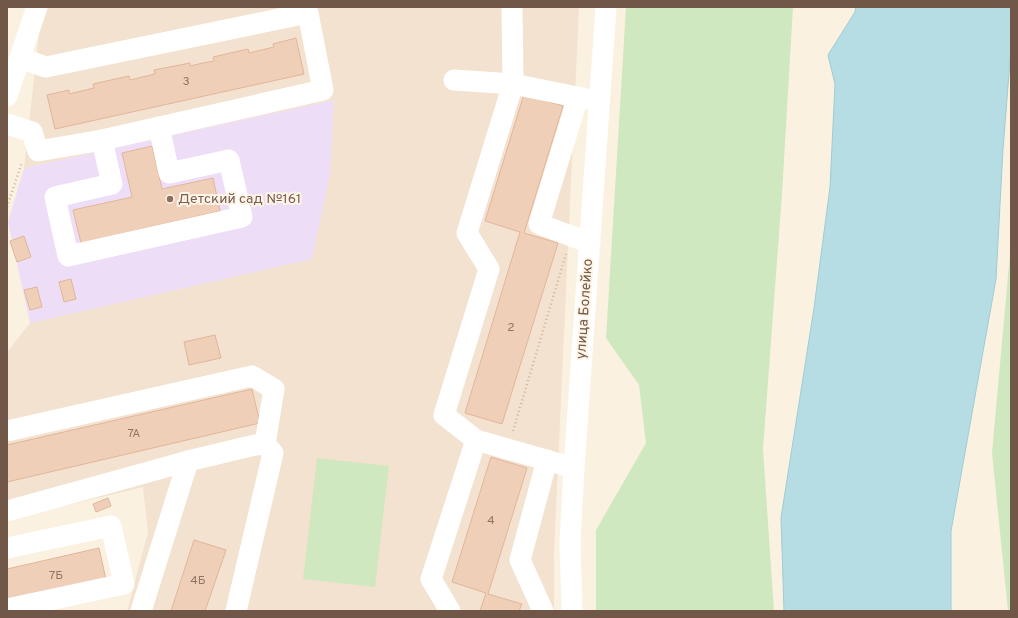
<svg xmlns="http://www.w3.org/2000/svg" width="1018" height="618" viewBox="0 0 1018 618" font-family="Overpass,sans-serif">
<rect width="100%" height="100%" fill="#fbf1e0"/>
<path fill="#f3e2cf" d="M42 7H579L554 553V611H127L148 532 143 487 7 520V352L30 323 312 259 334 100 24 168Z"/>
<path fill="#eeddf7" d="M334 100 330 175 312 259 30 323 8 222 24 168Z"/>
<g fill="#d0e8c0">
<path d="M626 7H793L782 194 763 449 774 611H596V530L646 443 639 385 606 338Z"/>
<path d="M1011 242V611H1008L992 453Z"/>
<path d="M317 458 389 466 375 587 303 579Z"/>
</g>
<path fill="#b6dde4" stroke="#9ccdd5" d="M856 7H1011V48L1003 149 996 279 951 531V611H784L781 518 814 308 830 187 835 84 828 55 855 12Z"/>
<g fill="#f0cfb9" stroke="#e2b599">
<path d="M296 38 304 74 55 129 47 95 69 90V94L94 88 93 84 129 76 130 80 155 74 154 70 190 63V66L203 63 214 61 213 57 248 49 249 53 274 47 273 44Z"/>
<path d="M524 94 563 106 524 233 558 243 502 424 465 413 520 232 485 221Z"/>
<path d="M152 146 162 189 213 178 220 211 81 243 73 210 132 197 122 153Z"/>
<path d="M24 236 31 257 17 262 10 241Z"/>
<path d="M71 279 76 299 64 302 59 282Z"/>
<path d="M37 287 42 307 30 310 24 290Z"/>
<path d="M215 335 221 358 189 365 184 342Z"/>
<path d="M252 389 260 423 7 482V445Z"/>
<path d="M491 457 527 468 488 594 522 604 519 611H480L486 593 452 582Z"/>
<path d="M108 498 111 506 96 512 93 504Z"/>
<path d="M194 540 226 550 205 611H171Z"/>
<path d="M99 548 107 584 7 607V569Z"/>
</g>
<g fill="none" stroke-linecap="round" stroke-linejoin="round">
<g stroke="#d4b29c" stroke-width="2.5" stroke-dasharray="1 3" stroke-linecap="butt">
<path d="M7 207 22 162"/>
<path d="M513 431 566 254"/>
</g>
<g stroke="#fff" stroke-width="21">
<path d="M512 7 513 84 467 233 489 269 444 415 476 440 574 468"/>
<path d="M454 80 513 84 592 100"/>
<path d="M7 96 37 7"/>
<path d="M578 97 539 224 590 243"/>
<path d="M7 124 32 132 38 151 102 140 323 90 308 13 46 67 20 58"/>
<path d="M102 140 112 184 55 197 68 256 242 217 229 160 169 173 159 127"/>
<path d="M7 431 252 376 274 389 265 444 255 445 188 461 7 511"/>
<path d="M7 548 111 526 124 584 7 609"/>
<path d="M141 611 188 461"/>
<path d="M236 611 273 453 265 444"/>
<path d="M450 611 431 579 476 440"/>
<path d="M543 611 520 560 547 460"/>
<path d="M572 611 570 543 574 468 606 7"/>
</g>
</g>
<circle fill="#8d6e63" stroke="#fff5e6" stroke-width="1.5" cx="170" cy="199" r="4"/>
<g text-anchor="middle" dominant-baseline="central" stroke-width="4" stroke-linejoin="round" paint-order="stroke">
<g font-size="12" fill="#917564">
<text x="186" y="82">3</text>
<text x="511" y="328">2</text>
<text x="134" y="434">7А</text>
<text x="491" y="521">4</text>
<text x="56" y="576">7Б</text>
<text x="198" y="581">4Б</text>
</g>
<g font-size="14" fill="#785e54" stroke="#fff5e6" text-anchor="start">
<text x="178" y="199">Детский сад №161</text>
</g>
<g font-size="14" fill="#715748" stroke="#fff5e6">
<text transform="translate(585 309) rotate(-86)">улица Болейко</text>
</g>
</g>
<rect width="1018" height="618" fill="none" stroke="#715748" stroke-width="16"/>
</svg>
